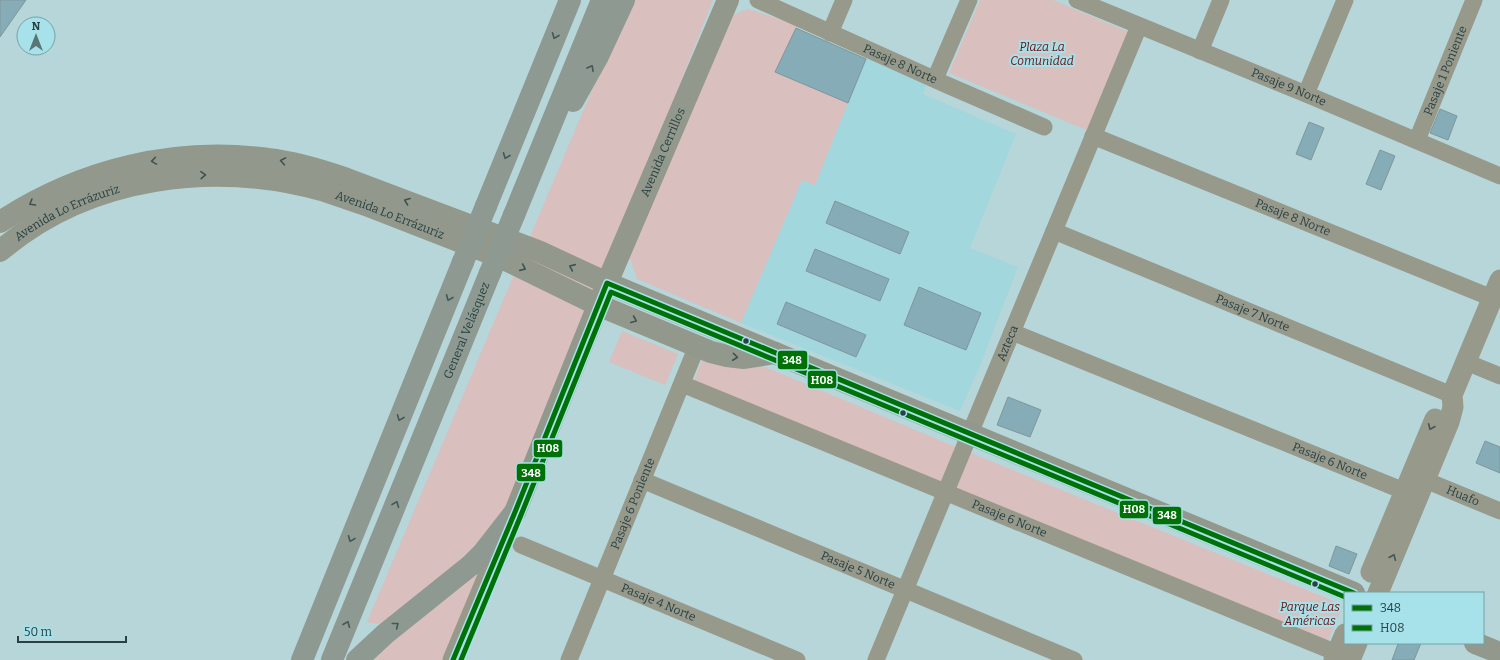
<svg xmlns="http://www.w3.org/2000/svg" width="1500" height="660" viewBox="0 0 1500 660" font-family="Bitter,serif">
<rect width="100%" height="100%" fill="#b6d6da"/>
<path fill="#a2d7dd" d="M866 57 927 83 923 94 1016 134 970 248 1018 267 978 371 960 411 741 323 802 179 815 185Z"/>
<g fill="#d9bfbd">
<path d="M634 0H713L520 488 477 552 382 625 367 622 614 38Z"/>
<path d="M980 0H1053L1131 33 1089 131 949 73Z"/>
<path d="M748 9 798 25 775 72 848 103 815 185 802 180 741 323 637 279 629 255 732 15Z"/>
<path d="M622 331 678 354 665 385 609 362Z"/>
<path d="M703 357 753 362 956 447 1343 605 1327 643 694 381Z"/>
<path d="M486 566 446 660H373L390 644Z"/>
</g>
<g fill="#86adb7" stroke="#7e969c">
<path d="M0 0H26L0 37Z"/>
<path d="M796 28 866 59 848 103 775 72Z"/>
<path d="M1440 109 1457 116 1448 140 1430 133Z"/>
<path d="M1309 122 1324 128 1311 160 1296 154Z"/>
<path d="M1380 150 1395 156 1381 190 1366 184Z"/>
<path d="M835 201 909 232 900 254 826 223Z"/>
<path d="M815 249 889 279 880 301 806 271Z"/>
<path d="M919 287 981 313 966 350 904 325Z"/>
<path d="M786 302 866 335 856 357 777 324Z"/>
<path d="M1008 397 1041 410 1030 437 997 425Z"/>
<path d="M1485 441 1500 447V473L1476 463Z"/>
<path d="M1336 546 1357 554 1349 574 1329 566Z"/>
<path d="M1402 643H1421L1414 660H1392L1398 644Z"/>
</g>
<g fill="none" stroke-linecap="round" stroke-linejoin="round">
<g stroke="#97998b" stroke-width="17">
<path id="s1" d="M758 0 947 85 1044 127"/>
<path id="s2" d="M1077 0 1306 94 1500 176"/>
<path d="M830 33 844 0"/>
<path d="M1200 51 1221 0"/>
<path d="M935 79 969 0"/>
<path d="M1306 94 1345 0"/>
<path id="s3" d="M1093 136 1492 298"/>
<path id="s4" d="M1417 140 1474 0"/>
<path id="s5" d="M1054 231 1452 395"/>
<path id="s6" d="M1012 332 1404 491"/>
<path d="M1466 362 1500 376"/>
<path id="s7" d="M682 384 1337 653"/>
<path id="s8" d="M642 480 1074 660"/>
<path id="s9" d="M1425 480 1500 511"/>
<path id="s10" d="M521 545 797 660"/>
<path id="s11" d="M569 660 697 346"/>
<path id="s12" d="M876 660 1139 26"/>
</g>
<g stroke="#97998b" stroke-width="21">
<path d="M1371 572 1435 419"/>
<path d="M1378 593 1449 422 1453 407 1452 395 1500 280"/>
<path d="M453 660 509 526"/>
<path d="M1334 660 1345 634"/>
<path d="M1350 660 1357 643"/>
</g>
<g stroke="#92988b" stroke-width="22">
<path d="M0 222C79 170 174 146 268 159 295 162 321 170 347 179L538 251 607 283 775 353 1354 593"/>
<path id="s13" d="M0 251C89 175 216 160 325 191L366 205 502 258 598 305 711 352 727 356 744 358 775 353"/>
<path id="s14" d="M515 512 607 283 728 0"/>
<path d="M1475 643 1500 653"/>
</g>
<g stroke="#8e9a91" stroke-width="22">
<path d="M573 101 597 58 624 0"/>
<path d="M486 206 570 0"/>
<path d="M514 215 602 0"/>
<path d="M302 660 463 262"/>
<path id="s15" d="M332 660 490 273"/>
<path d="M357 660 385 634 471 565 483 553 515 512"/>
</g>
<g stroke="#8e9a91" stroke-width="22">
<path d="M463 262 486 206"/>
<path d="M490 273 514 215"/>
</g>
<defs>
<path id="bus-1" d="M453 660 515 512 607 283 1354 593"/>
<path id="bus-2" d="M461 660 521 515 611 292 1345 597"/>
</defs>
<use href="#bus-1" stroke="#a7e1e9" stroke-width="8"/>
<use href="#bus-2" stroke="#a7e1e9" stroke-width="8"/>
<use href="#bus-1" stroke="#007106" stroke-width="5"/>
<use href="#bus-2" stroke="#007106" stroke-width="5"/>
</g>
<defs><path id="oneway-chevron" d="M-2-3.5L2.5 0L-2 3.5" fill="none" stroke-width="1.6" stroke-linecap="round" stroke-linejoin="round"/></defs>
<g stroke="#425757">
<use href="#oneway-chevron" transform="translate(555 36) rotate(112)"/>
<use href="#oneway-chevron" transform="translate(591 68) rotate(-61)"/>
<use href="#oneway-chevron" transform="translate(506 156) rotate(112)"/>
<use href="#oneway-chevron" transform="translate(449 298) rotate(112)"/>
<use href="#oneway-chevron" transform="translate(400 418) rotate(112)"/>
<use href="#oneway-chevron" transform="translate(396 504) rotate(-68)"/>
<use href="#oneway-chevron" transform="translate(351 539) rotate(112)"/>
<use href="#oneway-chevron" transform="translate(347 624) rotate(-68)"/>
<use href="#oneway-chevron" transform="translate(396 625) rotate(-38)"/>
</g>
<g stroke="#3e5252">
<use href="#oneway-chevron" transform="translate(154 161) rotate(171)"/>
<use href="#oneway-chevron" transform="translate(283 161) rotate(-170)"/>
<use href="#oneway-chevron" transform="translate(203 175) rotate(-2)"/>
<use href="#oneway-chevron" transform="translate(407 201) rotate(-159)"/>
<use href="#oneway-chevron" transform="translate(32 203) rotate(150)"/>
<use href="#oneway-chevron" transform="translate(572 267) rotate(-156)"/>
<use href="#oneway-chevron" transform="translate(523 268) rotate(24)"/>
<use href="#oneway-chevron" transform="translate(634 320) rotate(23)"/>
<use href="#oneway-chevron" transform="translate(735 357) rotate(6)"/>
</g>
<g stroke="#445756">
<use href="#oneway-chevron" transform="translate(1431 427) rotate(113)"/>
<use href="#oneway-chevron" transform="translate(1393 557) rotate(-67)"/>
</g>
<g fill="#294144" stroke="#a7e1e9" stroke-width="1.5">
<circle cx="746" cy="341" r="3.5"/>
<circle cx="903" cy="413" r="3.5"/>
<circle cx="1315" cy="584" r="3.5"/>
</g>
<g text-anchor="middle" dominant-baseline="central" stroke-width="4" stroke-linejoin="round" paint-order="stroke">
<g font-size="12" font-style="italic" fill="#6b1213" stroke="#a7e1e9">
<text x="1042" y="47">Plaza La<tspan x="1042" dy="14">Comunidad</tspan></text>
<text x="1310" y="607">Parque Las<tspan x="1310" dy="14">Américas</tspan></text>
</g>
<g font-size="12" fill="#294144" stroke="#a7e1e9">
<text stroke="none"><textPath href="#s1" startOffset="156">Pasaje 8 Norte</textPath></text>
<text stroke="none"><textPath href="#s4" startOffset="75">Pasaje 1 Poniente</textPath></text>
<text stroke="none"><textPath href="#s2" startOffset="229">Pasaje 9 Norte</textPath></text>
<text stroke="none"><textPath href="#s14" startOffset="389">Avenida Cerrillos</textPath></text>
<text stroke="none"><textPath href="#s13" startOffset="78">Avenida Lo Errázuriz</textPath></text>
<text stroke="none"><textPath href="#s13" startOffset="413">Avenida Lo Errázuriz</textPath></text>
<text stroke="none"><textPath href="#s3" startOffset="216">Pasaje 8 Norte</textPath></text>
<text stroke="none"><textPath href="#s5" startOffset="215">Pasaje 7 Norte</textPath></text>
<text stroke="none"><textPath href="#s15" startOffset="356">General Velásquez</textPath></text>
<text stroke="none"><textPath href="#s12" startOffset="343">Azteca</textPath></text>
<text stroke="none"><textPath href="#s6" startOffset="343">Pasaje 6 Norte</textPath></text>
<text stroke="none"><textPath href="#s9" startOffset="41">Huafo</textPath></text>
<text stroke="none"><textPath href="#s11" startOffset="169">Pasaje 6 Poniente</textPath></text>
<text stroke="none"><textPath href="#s7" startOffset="354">Pasaje 6 Norte</textPath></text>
<text stroke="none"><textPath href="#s8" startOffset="234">Pasaje 5 Norte</textPath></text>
<text stroke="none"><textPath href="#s10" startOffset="149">Pasaje 4 Norte</textPath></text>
</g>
</g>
<g stroke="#a7e1e9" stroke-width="1.5">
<rect x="777" y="350" width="31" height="20" rx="4" fill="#007106"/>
<rect x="807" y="370" width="30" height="19" rx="4" fill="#007106"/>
<rect x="533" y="439" width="30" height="19" rx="4" fill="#007106"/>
<rect x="516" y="463" width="30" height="19" rx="4" fill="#007106"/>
<rect x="1119" y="500" width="30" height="19" rx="4" fill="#007106"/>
<rect x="1152" y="506" width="30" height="19" rx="4" fill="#007106"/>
</g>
<g font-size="11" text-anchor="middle" font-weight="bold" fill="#fff">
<text x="792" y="364">348</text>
<text x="822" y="384">H08</text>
<text x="548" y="452">H08</text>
<text x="531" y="477">348</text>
<text x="1134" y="513">H08</text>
<text x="1167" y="519">348</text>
</g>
<rect x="1344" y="592" width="140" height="52" fill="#a7e1e9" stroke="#75a1a7"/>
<rect x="1352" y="605" width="20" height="6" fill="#007106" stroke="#75a1a7"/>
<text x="1380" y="612" font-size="12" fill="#294144">348</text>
<rect x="1352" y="625" width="20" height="6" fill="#007106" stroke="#75a1a7"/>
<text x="1380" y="632" font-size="12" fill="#294144">H08</text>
<g transform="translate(36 36)"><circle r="19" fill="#a7e1e9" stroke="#75a1a7"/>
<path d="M0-3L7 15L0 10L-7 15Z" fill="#5a7578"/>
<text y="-6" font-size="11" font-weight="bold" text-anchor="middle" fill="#294144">N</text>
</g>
<path d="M18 636v6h108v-6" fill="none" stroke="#294144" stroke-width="2"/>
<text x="24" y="636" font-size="12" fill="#294144" stroke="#a7e1e9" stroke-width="3" paint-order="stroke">50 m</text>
</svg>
